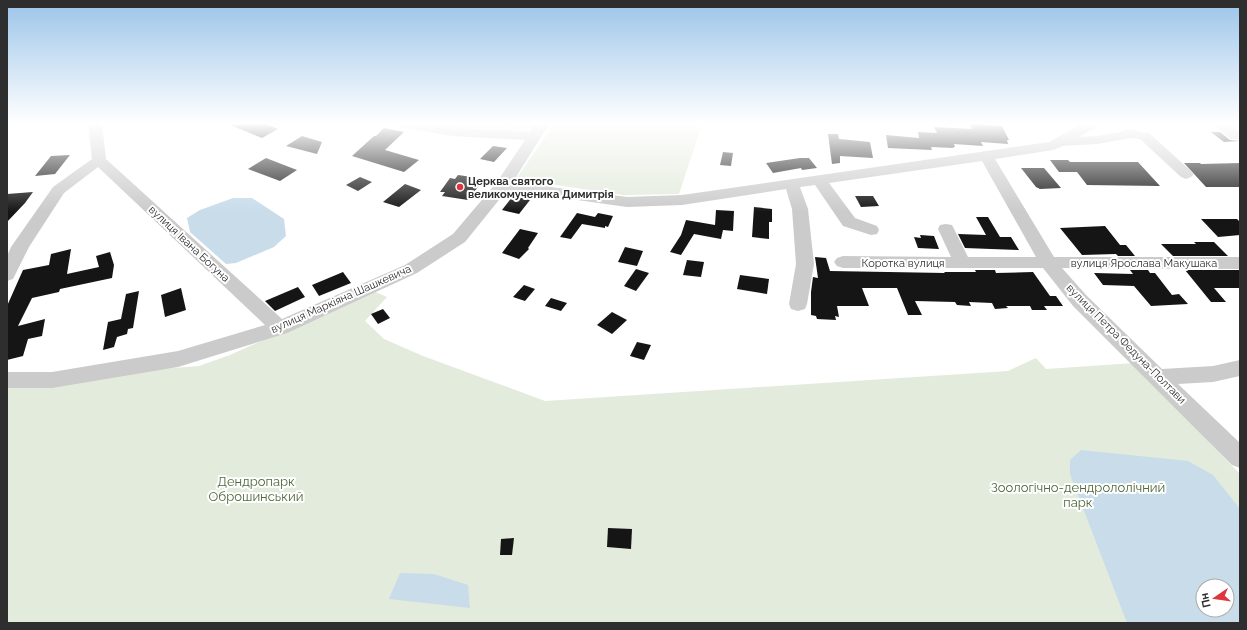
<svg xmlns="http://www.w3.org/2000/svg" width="1247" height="630" viewBox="0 0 1247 630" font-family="Raleway,sans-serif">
<rect width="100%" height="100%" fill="#fff"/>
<g fill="#e3ebdc" fill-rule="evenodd">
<path d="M444 124H536L535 127 509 133 467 131 444 126Z"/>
<path d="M556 124H702L679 194 623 195 516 179 552 127Z"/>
<path d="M373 291 387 297 365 321 384 339 423 356 545 401 1008 371 1036 358 1046 369 1134 363 1240 474V623H7V388L136 371 199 366 230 355ZM1203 586H1227V610H1203Z"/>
</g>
<g fill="#c8dcea" fill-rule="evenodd">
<path d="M233 198H252L284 219 286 236 274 247 236 263 226 264 190 232 187 218 200 210Z"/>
<path d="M1081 450 1188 461 1213 475 1240 509V623H1127L1070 474V460ZM1203 586H1227V610H1203Z"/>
<path d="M400 573 434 574 468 585 470 608 389 599Z"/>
</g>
<g fill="#151515">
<path d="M266 124 278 129 262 138 230 125Z"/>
<path d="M970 124 1002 126 1009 140H1007L1008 144 981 142 983 146 954 144 955 147H953L954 148 931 147 932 150 888 148 886 135 919 138 918 132 937 133 934 127 972 129Z"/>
<path d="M384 128 404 132 385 150 419 160 404 172 352 156 374 136H376Z"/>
<path d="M1211 132H1220L1230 140 1240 141 1224 142Z"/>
<path d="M828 134H838L839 139 870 142 873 158 840 156V163L832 164Z"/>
<path d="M302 136 322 142 317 154 286 146Z"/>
<path d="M493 146 507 148 494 162 480 159Z"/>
<path d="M723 152 733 153 731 166 720 165Z"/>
<path d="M70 155 55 174 35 176 51 156Z"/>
<path d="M266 158 297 170 280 181 248 169Z"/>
<path d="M800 158H809L817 168 802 170 801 168 773 173 766 163Z"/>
<path d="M1050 160H1068L1070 162H1138L1160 186 1087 185 1077 172H1059Z"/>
<path d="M1184 163H1200L1201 164 1240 163V187H1206Z"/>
<path d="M1021 168H1044L1061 188 1040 189 1036 187Z"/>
<path d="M458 175 479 178 476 182 481 183 468 200 442 196 445 192H440L450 178 455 179Z"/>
<path d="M360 177 372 182 358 191 346 185Z"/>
<path d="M405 184 421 190 399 207 383 202Z"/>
<path d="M33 192 25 203 7 222V194Z"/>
<path d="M513 196 530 200 519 214 502 210Z"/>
<path d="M855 196H873L879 206 861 207Z"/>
<path d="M754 207 772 209V222H769V239L752 237Z"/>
<path d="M716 210 734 211 733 231 723 230 721 239 694 234 681 255 670 252 681 235 686 220 715 225Z"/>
<path d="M577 213 595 217 598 213 613 216 608 227 605 226V228L582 224 571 239 560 237Z"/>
<path d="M976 217H988L1000 237H1011L1019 250 965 248 958 234 986 235Z"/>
<path d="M1201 219H1237L1240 222V235L1218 237Z"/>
<path d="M1105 226 1120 245H1126L1135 256H1118L1116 254 1082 255 1060 228Z"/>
<path d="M520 229 538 233 528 248 529 249 519 259 502 253Z"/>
<path d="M920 235 934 236 939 249 918 248 914 237 921 238Z"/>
<path d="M1194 242H1214L1228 256H1173L1161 244H1196Z"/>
<path d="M625 247 643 251 637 266 618 262Z"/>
<path d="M71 249 67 274 99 267 96 256 110 252 114 265 112 278 60 289 59 292 32 298 18 326 45 319 42 336 28 339 23 356 7 360V306L23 270 49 265 51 254Z"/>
<path d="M815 257 826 258 830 271 945 273 944 272H976L975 270H995L996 273 1033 272 1050 296H1056L1063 306H1044L1047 310H1032L1030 306H1006L1008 308 995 309 992 303 969 302 971 306 957 305 955 302 915 301 922 315H908L897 288H862L869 306H837L839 317 835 316 836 320 817 319 816 316 811 315V292L813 277 818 278Z"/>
<path d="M687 260 704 262 701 277 683 275Z"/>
<path d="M636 269 649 273 636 291 624 286Z"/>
<path d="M1130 270H1148L1150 273H1155L1172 295 1179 294 1188 304 1151 306 1134 286 1103 285 1094 273 1133 274Z"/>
<path d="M1185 270H1240V288H1214L1226 302H1211Z"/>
<path d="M343 272 351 283 319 296 312 285Z"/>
<path d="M740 275 769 279 767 294 737 289Z"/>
<path d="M524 285 535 289 525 301 513 297Z"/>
<path d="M298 287 305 297 275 311 265 301Z"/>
<path d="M181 288 186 310 165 317 161 295Z"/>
<path d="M139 291 133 328 128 329 127 334 117 337 114 347 103 350 108 322 121 319 126 294Z"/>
<path d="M551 298 567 303 561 311 545 306Z"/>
<path d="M383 309 390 318 378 324 371 314Z"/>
<path d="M612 312 627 320 612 334 597 325Z"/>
<path d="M637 342 651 345 644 360 630 356Z"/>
<path d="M608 528 632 529 631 549 607 547Z"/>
<path d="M514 538 512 555H500L501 539Z"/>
</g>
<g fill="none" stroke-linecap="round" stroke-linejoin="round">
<g fill="#cbcbcb" fill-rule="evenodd">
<path d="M88 124H102L106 159 282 319 405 265 453 234 497 182 525 140 453 136 399 127 397 124H426L469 129 530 132 535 124H549L513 182 627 197 682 195 1049 142 1081 124H1098L1096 127 1079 137 1097 136 1121 132 1127 129 1149 133 1191 171 1194 174 1191 177 1186 179 1181 177 1140 139 1131 138 1097 144 1063 146 1053 150 995 159 1054 257H1240V269L1062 268 1087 296 1162 369 1213 366 1240 360V376L1213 382 1178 384 1240 443V468L1232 465 1073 306 1043 268H843L837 266 834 262 837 258 843 256 951 257 938 229 940 225 946 224 952 225 968 257H1036L982 161 829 183 855 218 877 226 879 230 877 234 871 235 843 226 815 185 800 187 808 209 814 264 807 304 805 309 798 311 791 309 789 304 796 264 792 209 786 189 682 205 627 207 507 190 465 242 417 273 287 333 178 367 52 388H7V372H52L178 351 265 325 98 167 64 193 29 247 13 279 7 281V256L11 247 53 187 92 159Z"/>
<path d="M1213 124H1229L1240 132V139H1231Z"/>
</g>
</g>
<linearGradient id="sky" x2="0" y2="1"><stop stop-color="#9bc4e9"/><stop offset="0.58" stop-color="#fff"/><stop offset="1" stop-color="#fff" stop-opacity="0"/></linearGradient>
<rect width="1247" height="212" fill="url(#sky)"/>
<circle fill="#df353f" stroke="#fff" stroke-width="1.5" cx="460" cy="187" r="4"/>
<g text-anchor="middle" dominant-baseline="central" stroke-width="4" stroke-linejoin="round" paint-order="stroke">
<g font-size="11" font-weight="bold" fill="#2e2e2e" stroke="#fff" text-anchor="start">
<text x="468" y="181">Церква святого<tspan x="468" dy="13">великомученика Димитрія</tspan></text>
</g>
<g font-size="11" fill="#2e2e2e" stroke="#fff">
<text transform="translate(189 244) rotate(43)">вулиця Івана Богуна</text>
<text x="903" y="263">Коротка вулиця</text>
<text x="1144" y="263">вулиця Ярослава Макушака</text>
<text transform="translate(341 299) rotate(-24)">вулиця Маркіяна Шашкевича</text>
<text transform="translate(1126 344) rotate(45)">вулиця Петра Федуна-Полтави</text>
</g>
<g font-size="13" fill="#50683d" stroke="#fff">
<text x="256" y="481">Дендропарк<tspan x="256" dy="15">Оброшинський</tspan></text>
<text x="1078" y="487">Зоологічно-дендрололічний<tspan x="1078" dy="15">парк</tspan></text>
</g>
</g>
<rect width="1247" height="630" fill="none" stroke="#2e2e2e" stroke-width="16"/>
<g transform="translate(1215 598) rotate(257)"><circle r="19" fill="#ffffff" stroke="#ababab"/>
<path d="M0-3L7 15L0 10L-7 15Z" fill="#df353f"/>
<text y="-6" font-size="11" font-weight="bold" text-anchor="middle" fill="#2e2e2e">Пн</text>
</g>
</svg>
